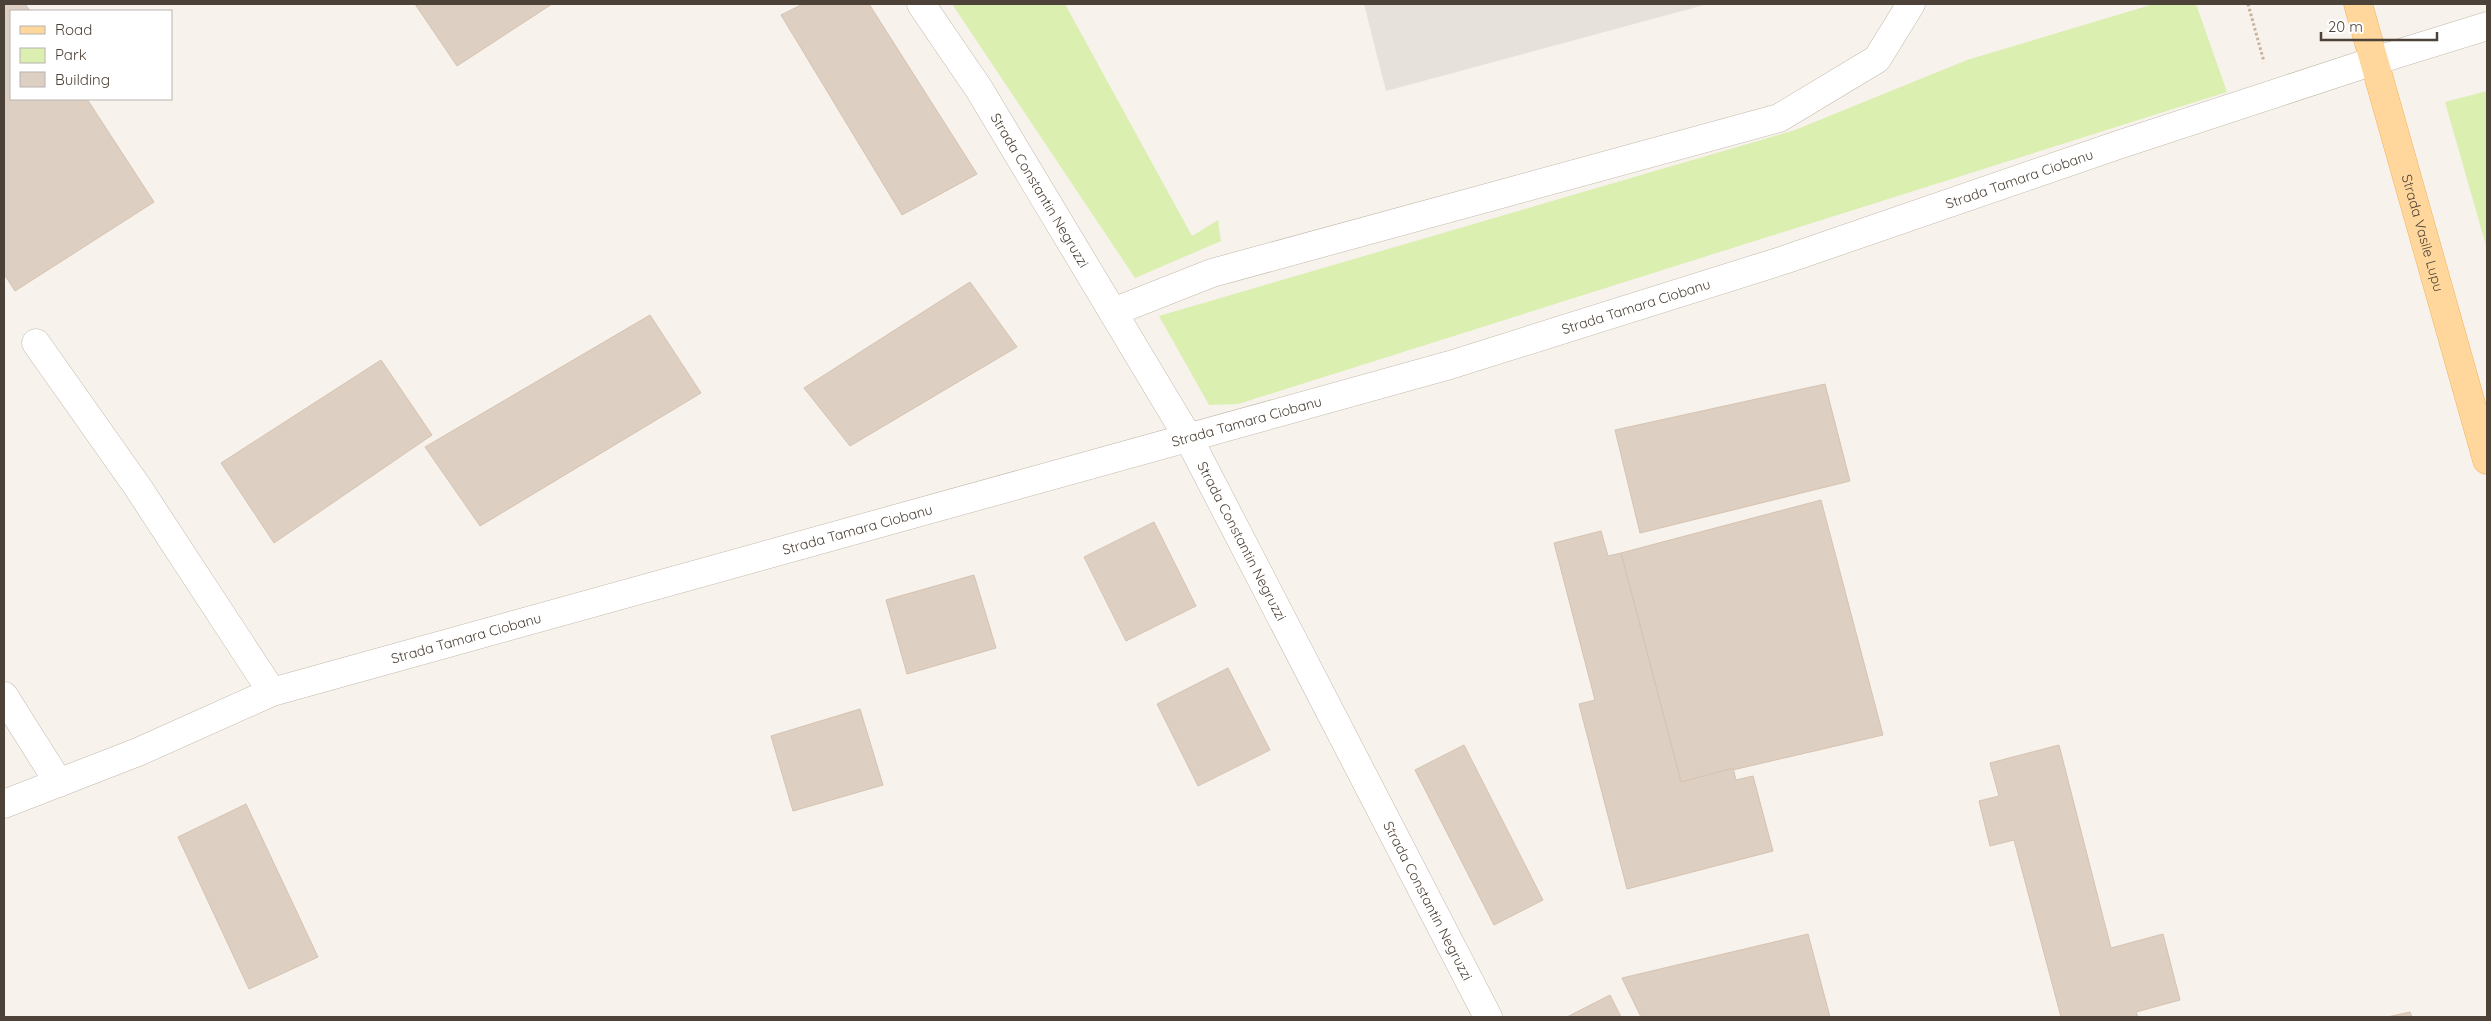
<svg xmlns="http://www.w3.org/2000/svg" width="2491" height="1021" viewBox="0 0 2491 1021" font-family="Quicksand,sans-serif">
<rect width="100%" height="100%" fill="#f7f2eb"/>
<path fill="#e7e1dc" d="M1364 4H1708L1386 91Z"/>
<g fill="#daefb0">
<path d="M952 4H1065L1192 236 1218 220 1221 241 1135 278Z"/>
<path d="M2154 4H2196L2227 92 1238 404 1209 405 1159 316 1795 130 1967 60Z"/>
<path d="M2487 91V249L2445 102Z"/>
</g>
<g fill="#ddcfc2" stroke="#d6c3b1">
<path d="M4 4H25L30 11H11V99H87L154 202 15 291 4 274Z"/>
<path d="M415 4H552L457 66Z"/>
<path d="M803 4H869L977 174 902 215 781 15Z"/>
<path d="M970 282 1017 347 850 446 804 388Z"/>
<path d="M650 315 701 393 480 526 425 447Z"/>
<path d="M381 360 432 435 274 543 221 463Z"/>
<path d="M1825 384 1850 481 1640 533 1615 430Z"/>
<path d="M1821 500 1883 735 1681 782 1621 553Z"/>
<path d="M1154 522 1196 606 1126 641 1084 557Z"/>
<path d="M1601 531 1608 556 1621 553 1681 782 1733 768 1736 780 1753 776 1773 851 1627 889 1579 704 1595 700 1554 543Z"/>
<path d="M974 575 996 648 907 674 886 600Z"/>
<path d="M1228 668 1270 750 1198 786 1157 704Z"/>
<path d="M860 709 883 785 793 811 771 736Z"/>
<path d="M1464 745 1543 900 1494 925 1415 770Z"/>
<path d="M2059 745 2111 948 2163 934 2180 1000 2136 1012 2138 1017H2061L2014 840 1990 846 1979 801 1999 796 1990 763Z"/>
<path d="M246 804 318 957 249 989 178 837Z"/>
<path d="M1808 934 1830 1017H1641L1622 978Z"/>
<path d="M1610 995 1621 1017H1567Z"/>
<path d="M2410 1012 2412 1017H2387Z"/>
</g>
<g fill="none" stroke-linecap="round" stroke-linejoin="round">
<defs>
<g id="minor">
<path id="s1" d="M921 4 979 89 1189 439 1488 1017"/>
<path d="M1113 312 1212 273 1779 118 1877 59 1911 4"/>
<path d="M36 343 137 486 272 692"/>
<path d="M4 696 59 783"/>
<path id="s2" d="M4 804 138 752 272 692 1450 365 1784 260 2118 145 2374 61 2487 26"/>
</g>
<g id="major">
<path id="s3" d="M2358 4 2487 460"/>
</g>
</defs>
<use href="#minor" stroke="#c4b9ac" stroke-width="29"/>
<use href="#major" stroke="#f1b35f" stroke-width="29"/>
<path stroke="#c7b39c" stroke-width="3" stroke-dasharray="2.5 2.5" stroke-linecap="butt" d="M2248 4 2264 62"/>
<use href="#minor" stroke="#fff" stroke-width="28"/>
<use href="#major" stroke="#ffd79c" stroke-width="28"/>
</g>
<g text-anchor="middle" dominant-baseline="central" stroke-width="4.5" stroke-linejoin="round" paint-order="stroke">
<g font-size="14" fill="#4d4237" stroke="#fff">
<text stroke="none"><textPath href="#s2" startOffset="2112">Strada Tamara Ciobanu</textPath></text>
<text stroke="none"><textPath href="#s1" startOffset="221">Strada Constantin Negruzzi</textPath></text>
<text stroke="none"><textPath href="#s3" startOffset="238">Strada Vasile Lupu</textPath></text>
<text stroke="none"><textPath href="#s2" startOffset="1708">Strada Tamara Ciobanu</textPath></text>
<text stroke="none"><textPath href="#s2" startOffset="1302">Strada Tamara Ciobanu</textPath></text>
<text stroke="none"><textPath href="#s2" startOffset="898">Strada Tamara Ciobanu</textPath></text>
<text stroke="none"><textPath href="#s1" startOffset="626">Strada Constantin Negruzzi</textPath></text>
<text stroke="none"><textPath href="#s2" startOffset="492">Strada Tamara Ciobanu</textPath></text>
<text stroke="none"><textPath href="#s1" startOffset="1031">Strada Constantin Negruzzi</textPath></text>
</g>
</g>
<rect width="2491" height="1021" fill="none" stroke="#4d4237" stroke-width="10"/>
<rect x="10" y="10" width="162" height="90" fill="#ffffff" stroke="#b8b3af"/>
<rect x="20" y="26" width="25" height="8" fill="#ffd79c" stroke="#b8b3af"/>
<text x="55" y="35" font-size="15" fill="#4d4237">Road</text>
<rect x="20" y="48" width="25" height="15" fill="#daefb0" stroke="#b8b3af"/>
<text x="55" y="60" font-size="15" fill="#4d4237">Park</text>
<rect x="20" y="72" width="25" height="15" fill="#ddcfc2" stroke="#b8b3af"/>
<text x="55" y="85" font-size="15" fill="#4d4237">Building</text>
<path d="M2321 32v8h116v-8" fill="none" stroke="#4d4237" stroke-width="2.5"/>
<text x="2328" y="32" font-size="15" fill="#4d4237" stroke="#ffffff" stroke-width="4" paint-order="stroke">20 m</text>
</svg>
